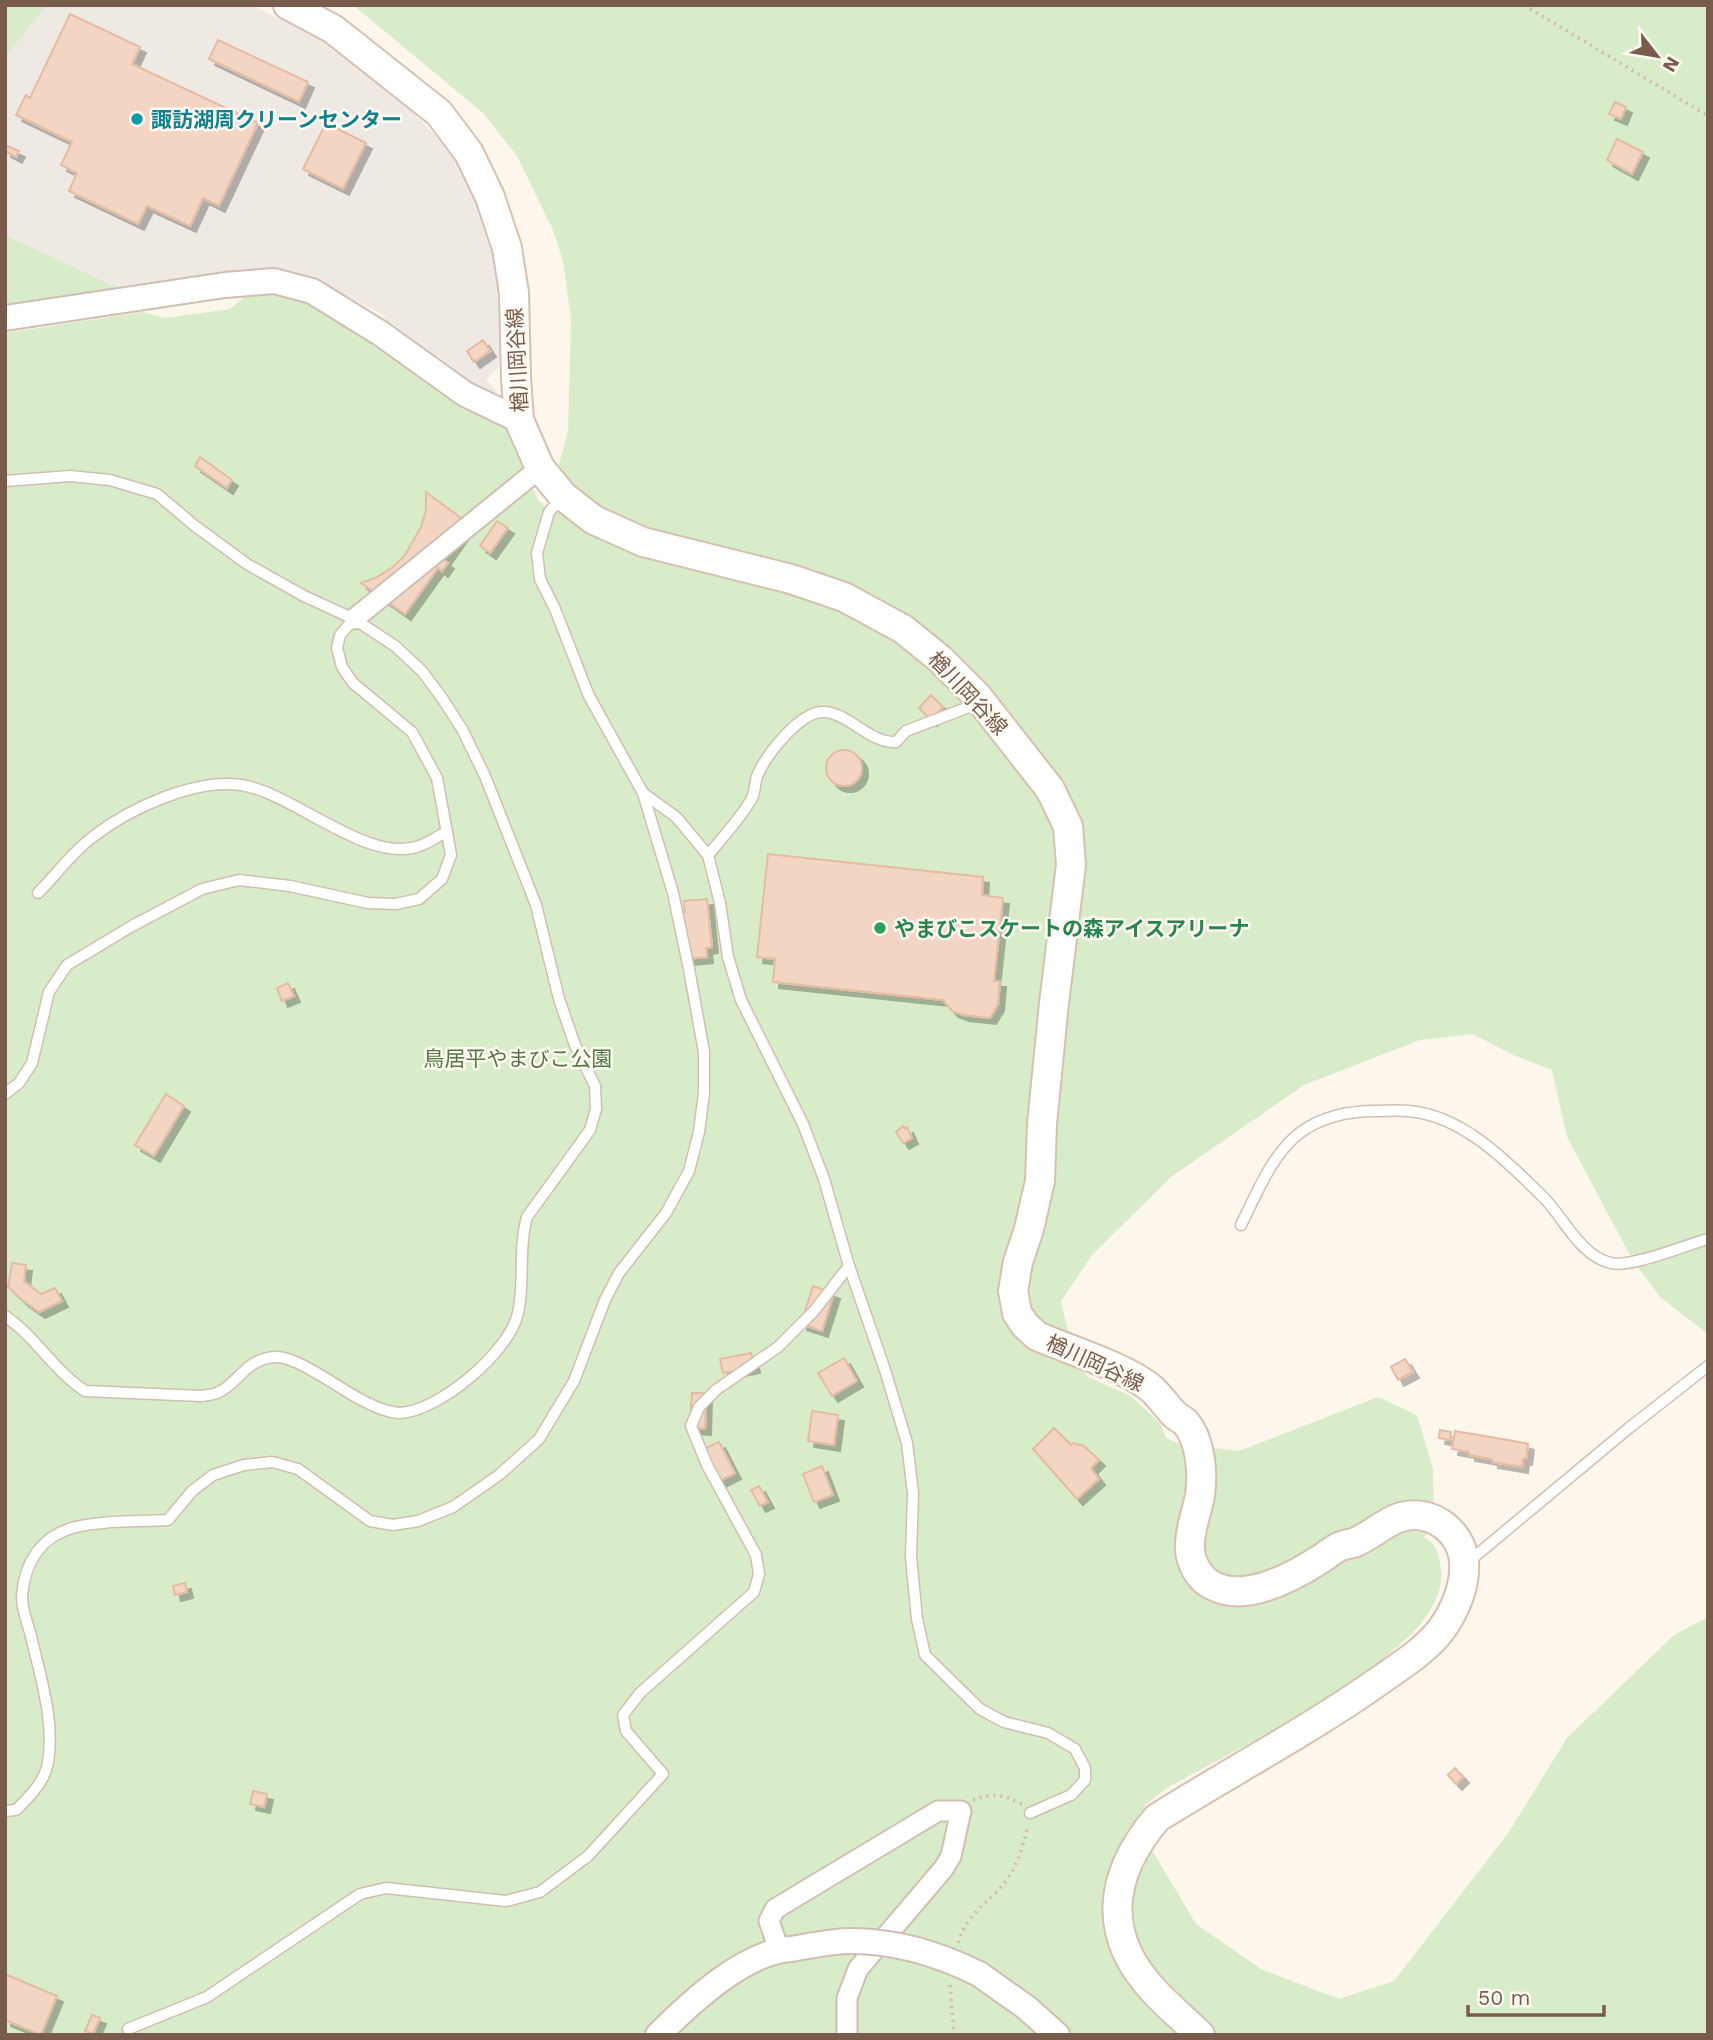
<svg xmlns="http://www.w3.org/2000/svg" width="1713" height="2040" viewBox="0 0 1713 2040" font-family="'Work Sans','Noto Sans JP',sans-serif">
<defs>
<filter id="shadow"><feDropShadow dx="6" dy="6" stdDeviation="0" flood-color="#0004"/></filter>
</defs>
<rect width="100%" height="100%" fill="#fdf6ec"/>
<path fill="#efe9e4" d="M5 5H252L330 44 393 92 451 152 482 210 495 242 504 339 498 368 486 379 497 392 490 397 386 321 384 315 317 280 291 273 243 271 123 290 5 235Z"/>
<g fill="#d8ecc9">
<path d="M5 5H47L5 57Z"/>
<path d="M353 5H1708V1334L1660 1297 1632 1259 1567 1137 1552 1070 1513 1055 1473 1034 1420 1040 1304 1085 1171 1177 1092 1255 1061 1301 1074 1358 1088 1377 1131 1396 1160 1423 1166 1438 1180 1444 1239 1451 1378 1397 1417 1415 1433 1469 1434 1523 1424 1538C1437 1543 1439 1556 1441 1568 1445 1594 1425 1622 1407 1638 1340 1701 1247 1743 1167 1788L1144 1806 1152 1850 1196 1924 1261 1969 1339 1999 1394 1981 1509 1832 1567 1738 1674 1635 1708 1617V2035H5V333L143 312 165 318 230 309 251 291 285 295 314 302 507 421 538 500 547 508 568 431 571 319 563 261 553 230 517 156 483 113Z"/>
<path d="M5 235 123 290 5 307Z"/>
</g>
<g fill="#f3d5c3" stroke="#e6bba3" stroke-width="2" filter="url(#shadow)">
<path d="M70 14 140 47 132 64 258 123 219 206 203 198 190 226 147 206 138 224 69 191 77 173 61 165 72 142 16 115 26 95 30 98Z"/>
<path d="M218 40 308 82 299 102 209 59Z"/>
<path d="M1615 102 1626 107 1621 119 1609 114Z"/>
<path d="M326 123 366 143 343 189 303 169Z"/>
<path d="M1617 139 1643 152 1632 174 1607 160Z"/>
<path d="M5 145 19 151 16 157 5 151Z"/>
<path d="M483 340 490 351 474 362 467 351Z"/>
<path d="M200 457 232 480 227 488 195 466Z"/>
<path d="M426 492 469 524 444 560 448 563 442 571 438 568 405 614 361 583 377 577 393 567 405 555 421 527 426 510Z"/>
<path d="M497 521 508 528 490 553 480 546Z"/>
<path d="M931 695 943 707 931 720 919 708Z"/>
<circle cx="844" cy="768" r="18"/>
<path d="M768 854 983 877 982 895 1003 898 994 981H1000L998 1005 990 1018 963 1015 952 1011 943 1000 773 982 775 959 757 957Z"/>
<path d="M707 899 712 947 706 948 707 957 687 959 682 912H685L684 901Z"/>
<path d="M288 983 294 996 282 1001 277 988Z"/>
<path d="M166 1094 184 1106 154 1156 135 1145Z"/>
<path d="M903 1126 905 1129 907 1127 912 1138 903 1143 896 1132Z"/>
<path d="M12 1263 26 1265 24 1281 41 1294 55 1288 62 1301 39 1312 22 1300 8 1287Z"/>
<path d="M813 1286 834 1293 822 1331 801 1324Z"/>
<path d="M751 1353 754 1367 723 1373 720 1359Z"/>
<path d="M844 1358 857 1381 832 1396 818 1373Z"/>
<path d="M1405 1359 1413 1372 1398 1380 1391 1367Z"/>
<path d="M692 1393H706L705 1429 690 1428Z"/>
<path d="M812 1411 838 1415 834 1445 808 1441Z"/>
<path d="M1054 1428 1071 1445 1073 1443 1084 1446 1099 1460 1091 1468 1099 1479 1077 1499 1033 1449Z"/>
<path d="M1440 1430 1451 1432 1450 1440 1439 1438Z"/>
<path d="M1455 1431 1525 1443 1528 1444 1526 1459H1523L1522 1467 1492 1462V1459L1469 1455V1452L1452 1449Z"/>
<path d="M719 1442 735 1473 720 1481 704 1449Z"/>
<path d="M822 1466 833 1495 814 1502 803 1474Z"/>
<path d="M759 1486 768 1502 760 1506 751 1490Z"/>
<path d="M185 1583 187 1592 175 1595 173 1586Z"/>
<path d="M1455 1768 1463 1777 1456 1784 1448 1775Z"/>
<path d="M253 1791 267 1794 264 1807 250 1804Z"/>
<path d="M5 1974 57 1996 41 2035 5 2020Z"/>
<path d="M92 2015 100 2018 93 2034 85 2031Z"/>
</g>
<g fill="none" stroke-linecap="round" stroke-linejoin="round">
<defs>
<g id="service">
<path d="M5 481 70 476 110 480 157 494 195 526 247 564 304 596 354 619 395 646 422 671 442 698 462 729 485 776 536 905 559 999 575 1045 595 1086 596 1109 590 1130 527 1217C518 1249 525 1282 518 1313 510 1351 440 1411 400 1413 392 1413 377 1408 370 1404 345 1394 300 1356 275 1357 244 1359 239 1384 217 1393 213 1395 206 1395 201 1396L85 1391C54 1371 36 1337 5 1316"/>
<path d="M643 793 676 817 708 855 720 903 728 957 741 1000 803 1124 824 1179 849 1266 885 1370 907 1443 913 1493 911 1557 917 1619 925 1655 980 1709 1004 1722 1048 1733 1075 1749 1085 1768V1780L1071 1795 1030 1813"/>
<path d="M708 855C723 837 739 820 751 800 756 792 754 782 758 774 767 754 799 713 822 712 847 711 870 744 896 742L906 731 969 707"/>
<path d="M38 893C56 875 73 851 94 836 130 808 196 778 241 785 294 793 368 865 419 846 429 843 438 836 447 831"/>
<path d="M5 1094 19 1083 32 1063 49 992 67 965 132 926 202 889 239 880 290 886 368 903 396 904 419 899 442 879 451 855 437 778 412 732 353 683 342 667 337 648 340 635 354 619"/>
<path d="M1241 1225C1256 1195 1273 1152 1301 1132 1323 1116 1349 1111 1376 1111 1386 1111 1397 1110 1408 1111 1462 1115 1507 1161 1544 1198 1564 1218 1580 1256 1611 1263 1630 1268 1686 1245 1708 1239"/>
<path d="M1467 1563 1629 1428 1708 1366"/>
<path d="M5 1811 16 1810C29 1797 45 1782 48 1762 55 1721 40 1676 31 1636 28 1624 21 1608 22 1595 25 1562 41 1537 72 1528 99 1520 140 1522 168 1520L192 1491 213 1475 244 1465 272 1462 298 1469 370 1521 393 1525 418 1521 453 1507 499 1475 539 1439 574 1381 605 1300 619 1273 666 1213 689 1171 699 1132 704 1093V1052L689 969 673 893 643 793 589 696 555 609 540 579 537 553 549 512 562 497"/>
<path d="M128 2029 207 1997 360 1894 386 1888 506 1901 540 1892 588 1856 663 1774 626 1731 623 1715 640 1693 754 1592 759 1574 756 1555 707 1465 691 1426 699 1407 716 1390 778 1347 814 1311 849 1266"/>
</g>
<g id="minor">
<path d="M354 619 540 468"/>
<path d="M779 1950 769 1921 775 1909 938 1811H961L951 1856 944 1868 858 1969 847 1998V2035"/>
</g>
<g id="tertiary">
<path d="M5 318 225 285 274 281 312 291 380 333 465 394 519 420"/>
<path d="M979 1974 1027 2008 1057 2035"/>
<path d="M658 2035C690 2003 744 1952 791 1949"/>
</g>
<path id="secondary" d="M288 5 333 29 439 113 469 153 490 197 507 248 514 293 516 378 519 420 540 468 563 496 594 520 643 542 791 579 844 597 903 629 940 659 977 696 1050 789 1068 826 1071 865 1054 1003 1042 1124 1040 1181 1029 1229 1018 1262 1013 1291 1017 1313 1025 1325 1037 1336C1069 1350 1122 1366 1148 1386 1159 1394 1165 1405 1174 1414 1177 1417 1183 1420 1186 1423 1201 1441 1203 1474 1200 1495 1197 1512 1189 1531 1190 1548 1190 1561 1198 1577 1210 1584 1242 1604 1291 1578 1319 1560 1326 1556 1333 1549 1341 1546 1346 1544 1352 1544 1356 1542 1371 1535 1383 1524 1398 1518 1429 1507 1461 1530 1464 1561 1466 1585 1455 1611 1441 1630 1425 1651 1400 1666 1379 1681 1308 1731 1230 1772 1157 1818 1108 1876 1101 1936 1156 1993 1170 2008 1186 2021 1200 2035"/>
</defs>
<use href="#service" stroke="#d1beb0" stroke-width="13"/>
<use href="#minor" stroke="#d1beb0" stroke-width="23"/>
<use href="#tertiary" stroke="#d1beb0" stroke-width="28"/>
<use href="#secondary" stroke="#d6c0b0" stroke-width="32"/>
<g stroke="#d9b8a5" stroke-width="3.5" stroke-dasharray="2 5" stroke-linecap="butt">
<path d="M1524 5 1708 116"/>
<path d="M973 1800C992 1792 1004 1795 1022 1804"/>
<path d="M958 1943C968 1910 992 1902 1008 1878 1019 1862 1023 1844 1028 1826"/>
<path d="M950 1985 954 2035"/>
</g>
<use href="#service" stroke="#fff" stroke-width="10"/>
<use href="#minor" stroke="#fff" stroke-width="19"/>
<use href="#tertiary" stroke="#fff" stroke-width="24"/>
<use href="#secondary" stroke="#fff" stroke-width="28"/>
<defs>
<path id="tertiary-bridge" d="M791 1949C810 1946 831 1941 851 1941 896 1941 939 1954 979 1974"/>
</defs>
<use href="#tertiary-bridge" stroke="#d1beb0" stroke-width="28" stroke-linecap="butt"/>
<use href="#tertiary-bridge" stroke="#fff" stroke-width="24"/>
</g>
<circle fill="#0f9aa8" stroke="#fffaf3" stroke-width="2.5" cx="137" cy="119" r="7"/>
<circle fill="#2e9e5b" stroke="#fffaf3" stroke-width="2.5" cx="880" cy="928" r="7"/>
<g text-anchor="middle" dominant-baseline="central" stroke-width="5" stroke-linejoin="round" paint-order="stroke">
<g font-size="21" font-weight="bold" fill="#0d838f" stroke="#fffaf3" text-anchor="start">
<text x="151" y="119">諏訪湖周クリーンセンター</text>
</g>
<g font-size="21" fill="#7a5c4d" stroke="#fffaf3">
<text transform="translate(517 360) rotate(-93)">楢川岡谷線</text>
<text transform="translate(968 693) rotate(47)">楢川岡谷線</text>
<text transform="translate(1095 1363) rotate(25)">楢川岡谷線</text>
</g>
<g font-size="21" font-weight="bold" fill="#27864d" stroke="#fffaf3" text-anchor="start">
<text x="894" y="928">やまびこスケートの森アイスアリーナ</text>
</g>
<g font-size="21" fill="#537a41" stroke="#fffaf3">
<text x="518" y="1058">鳥居平やまびこ公園</text>
</g>
</g>
<rect width="1713" height="2040" fill="none" stroke="#7a5c4d" stroke-width="14"/>
<g transform="translate(1657 56) rotate(121)" stroke="#fffaf3" stroke-width="5" paint-order="stroke">
<path d="M0-5L12 26L0 18L-12 26Z" fill="#7a5c4d"/>
<text y="-10" font-size="19" font-weight="bold" text-anchor="middle" fill="#7a5c4d">N</text>
</g>
<path d="M1468 2005v10h136v-10" fill="none" stroke="#7a5c4d" stroke-width="3.5"/>
<text x="1478" y="2005" font-size="21" fill="#7a5c4d" stroke="#fffaf3" stroke-width="5" paint-order="stroke">50 m</text>
</svg>
